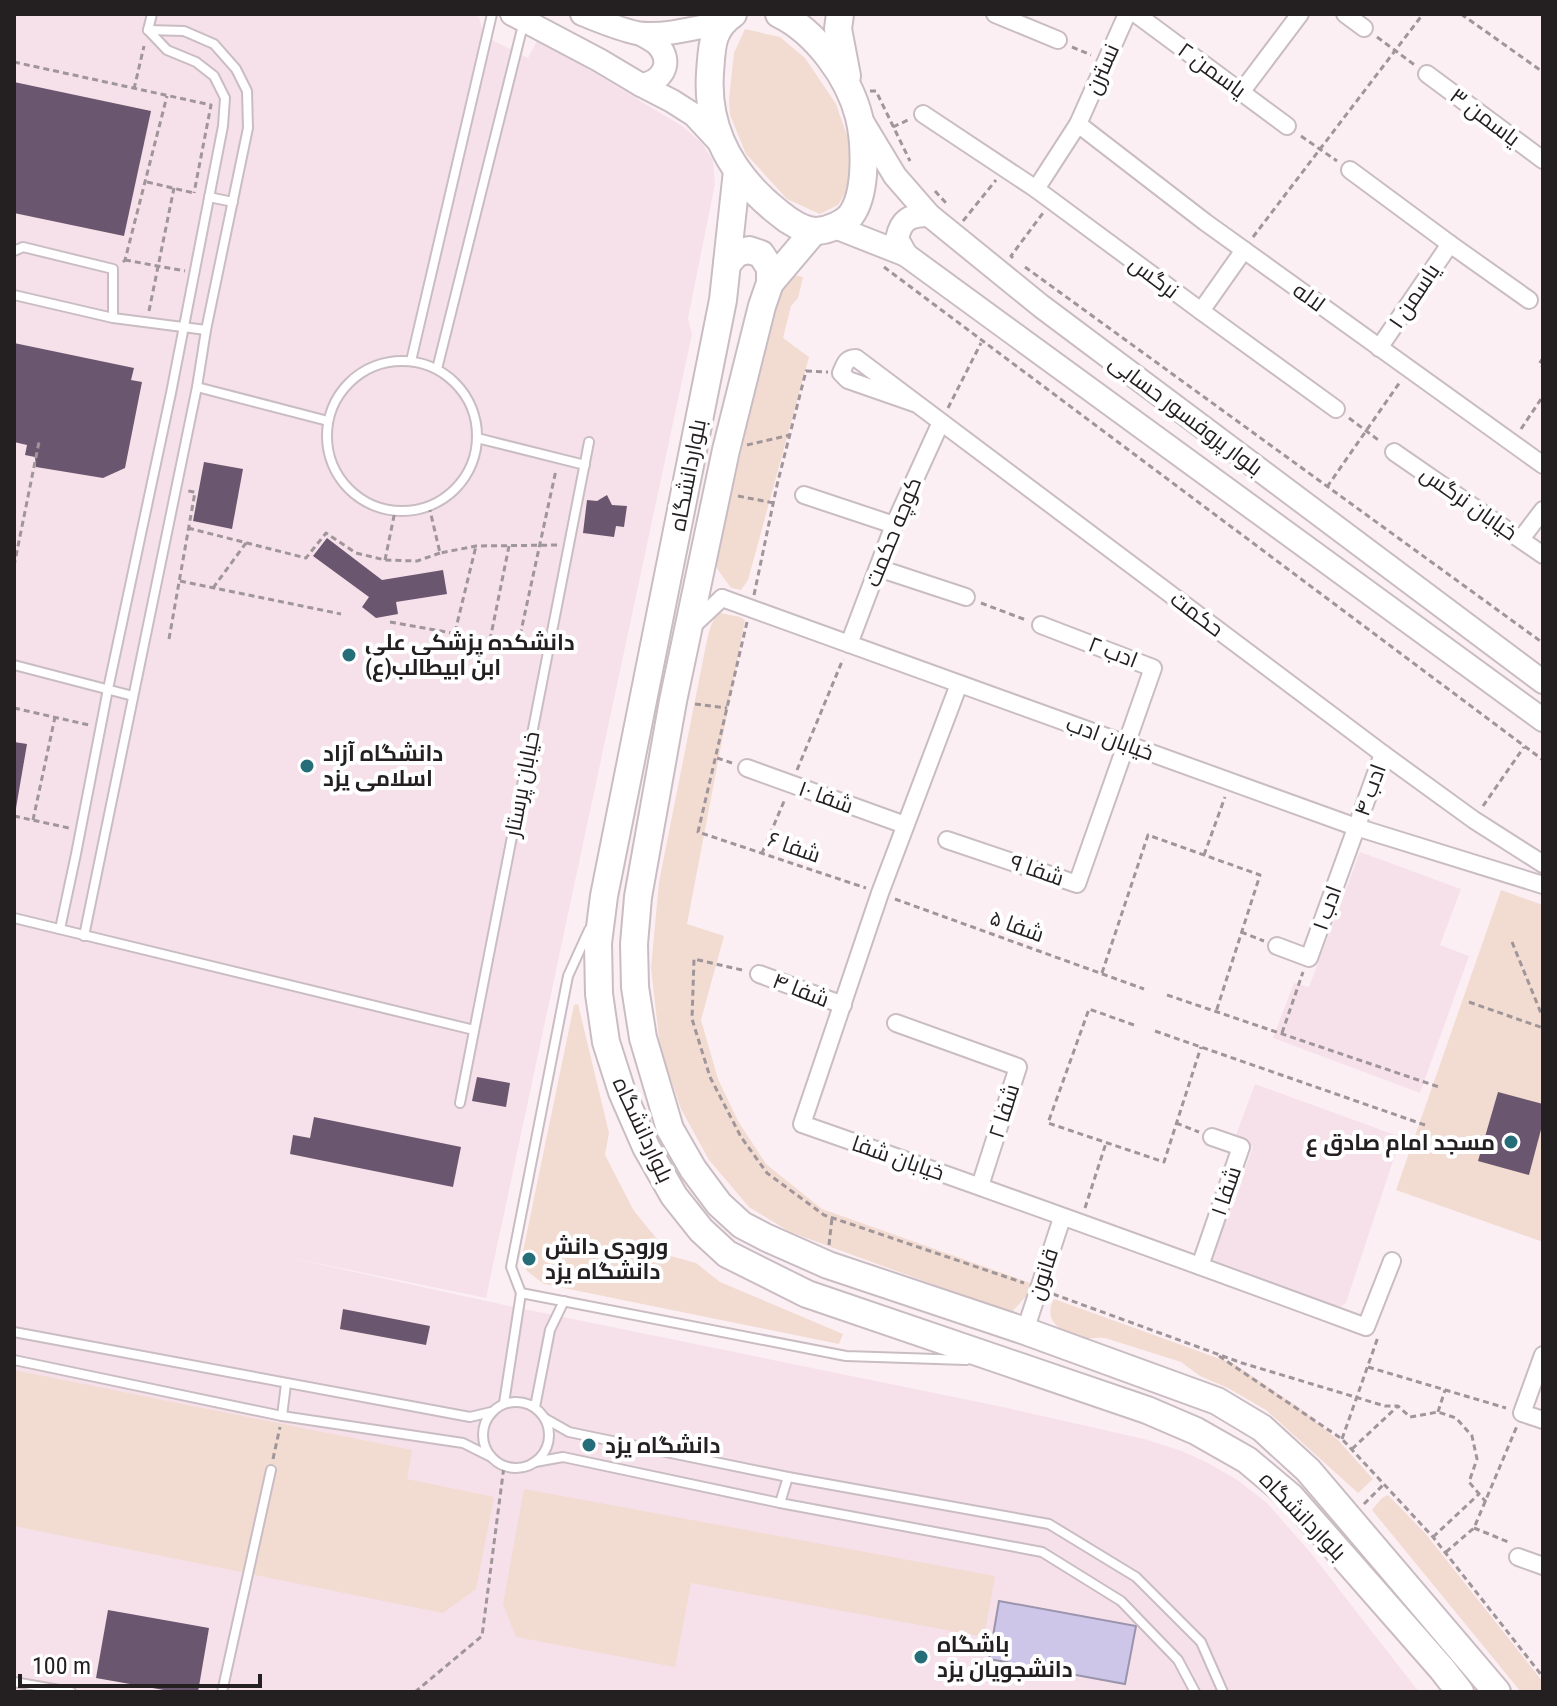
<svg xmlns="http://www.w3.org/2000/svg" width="1557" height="1706" viewBox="0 0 1557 1706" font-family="'Roboto Condensed',Cairo,sans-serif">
<rect width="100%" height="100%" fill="#fceff4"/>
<g fill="#f6e1ea">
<path d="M14 14H471L479 17 484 36 528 58 538 39 682 126 701 142 713 160 715 184 688 318 692 334 486 1298 282 1256 500 1304 1003 1407 1144 1439 1182 1451 1210 1464 1239 1481 1267 1503 1310 1552 1419 1692H14Z"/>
<path d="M1360 852 1461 889 1440 945 1469 956 1420 1093 1273 1038 1294 983 1309 987Z"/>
<path d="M1255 1084 1401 1137 1346 1303 1338 1308 1218 1268 1211 1258 1253 1147 1234 1140Z"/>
</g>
<g fill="#f2dbd1">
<path d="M745 29 780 37 805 58 836 104 851 147 848 188 838 205 820 214 787 199 746 154 730 115 729 99 734 53Z"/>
<path d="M794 275 803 277 798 298 791 306 783 338 809 357 748 580 741 590 731 588 718 570 715 562 773 316 783 289Z"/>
<path d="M720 613 740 617 745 620 687 924 724 936 701 1020 718 1079 738 1121 766 1164 822 1209 1036 1285 1011 1313 790 1232 749 1207 709 1160 681 1109 660 1047 651 968 659 882 706 645C709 633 710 621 720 613Z"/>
<path d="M1501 890 1543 905V1242L1396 1190Z"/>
<path d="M578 1004 609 1133 605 1155 634 1211 671 1256 696 1263 720 1282 843 1334 839 1344 544 1284 527 1271 522 1256 574 1005Z"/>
<path d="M1054 1299 1234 1364 1301 1409 1338 1440 1373 1479 1358 1493 1266 1410 1228 1388 1200 1376 1181 1362 1105 1338C1098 1337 1091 1339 1085 1338 1065 1334 1041 1323 1054 1299Z"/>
<path d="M14 1370 412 1450 407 1479 494 1497 476 1589 443 1613 14 1526Z"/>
<path d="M524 1489 995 1576 984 1637 691 1583 675 1667 516 1637 503 1604Z"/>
<path d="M1388 1495 1425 1533 1543 1682V1692H1521L1372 1510 1382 1498Z"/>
</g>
<path fill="#cdc6e8" stroke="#9a94ad" stroke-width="2" d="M999 1601 1136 1626 1125 1684 989 1659Z"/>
<g fill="#6b566f">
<path d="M14 82 151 111 124 236 14 213Z"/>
<path d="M14 343 134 368 131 380 142 382 125 468 103 478 36 467 35 457 25 455 27 445 14 442Z"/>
<path d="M204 462 243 469 232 529 193 521Z"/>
<path d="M607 495 612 505 627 506 624 527 616 526 614 537 583 533 587 500 597 501Z"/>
<path d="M327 538 382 580 443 570 447 594 396 602 398 614 376 618 362 607 369 597 313 556Z"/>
<path d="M14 742 27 744 16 808H14Z"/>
<path d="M477 1077 510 1083 506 1107 472 1101Z"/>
<path d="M1498 1092 1543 1104V1122L1529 1175 1478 1161Z"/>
<path d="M314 1117 461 1147 453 1187 290 1154 293 1135 310 1138Z"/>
<path d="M343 1309 430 1326 426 1345 340 1329Z"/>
<path d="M108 1610 209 1628 198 1692H175L96 1678Z"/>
</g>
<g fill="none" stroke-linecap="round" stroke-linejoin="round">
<defs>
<g id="service">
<path d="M148 30 152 14"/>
<path d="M209 197 233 202"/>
<path d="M14 251 23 247 113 269V318"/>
<path d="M14 295 113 318 206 330"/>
<path d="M411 361 492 14"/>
<circle cx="402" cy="436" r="75"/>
<path d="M437 369 524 21"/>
<path d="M197 387 328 421"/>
<path d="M477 438 585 465"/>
<path d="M14 665 133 696"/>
<path d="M14 918 474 1030"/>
<path d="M60 929 76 854 108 689 171 393 223 126 225 98 214 76 196 62 167 50 148 30"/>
<path d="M589 930 568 976 511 1267 521 1293 846 1356 966 1360"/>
<path d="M84 936 197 387 206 330 248 128 247 91 236 69 214 44 184 31 148 30"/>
<path d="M460 1103 589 442"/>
<path d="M14 1332 470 1417 491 1412"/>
<path d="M14 1360 282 1416 463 1443 491 1457"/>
<circle cx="516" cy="1435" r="33"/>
<path d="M504 1403 521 1293"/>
<path d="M535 1407 550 1330 564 1301"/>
<path d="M282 1416 286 1384"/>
<path d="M546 1419 569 1432 588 1436 788 1477 1049 1524 1136 1577 1201 1642 1223 1692"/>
<path d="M535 1462 563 1457 780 1503 1042 1552 1121 1601 1178 1660 1195 1692"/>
<path d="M780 1503 788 1477"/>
<path d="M14 1682 71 1692"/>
<path d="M222 1692 271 1470"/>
</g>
<g id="minor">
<path d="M995 14 1058 40"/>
<path d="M1127 14 1078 124 1036 189 1201 311 1336 409"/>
<path d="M1136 14 1287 126"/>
<path d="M1345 14 1364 28"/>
<path d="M1427 74 1543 160"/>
<path d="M1242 91 1300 14"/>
<path d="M923 114 1036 189"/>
<path d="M1078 124 1205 222 1543 465"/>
<path d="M1350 170 1450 244 1529 300"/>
<path d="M1201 311 1244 250"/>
<path d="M1379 348 1450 244"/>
<path d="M917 404 848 380 841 373C845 364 846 358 856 358L1383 754 1474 820 1543 864"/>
<path d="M1394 452 1543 555"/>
<path d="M804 495 894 525"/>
<path d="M1521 539 1543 510"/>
<path d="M878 568 966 597"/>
<path d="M722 598 1356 827 1543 885"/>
<path d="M690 628 722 598"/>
<path d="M849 644 894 525 941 422"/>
<path d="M959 684 880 893 802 1124C991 1190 1179 1258 1366 1327L1392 1261"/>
<path d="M747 768 905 825"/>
<path d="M947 840 1077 884 1153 668 1041 625"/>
<path d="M1277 946 1309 958 1383 754"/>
<path d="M759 974 843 1005"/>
<path d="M896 1023 1018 1067 980 1186"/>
<path d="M1200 1266 1241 1147 1212 1137"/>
<path d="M1025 1331 1062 1218"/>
<path d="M1543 1355 1522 1413 1543 1420"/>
<path d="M1518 1557 1543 1566"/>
</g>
<g id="secondary">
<path d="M512 14 599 60 641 85 672 101 694 115 720 143"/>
<path d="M582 14C600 21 618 29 637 33 662 37 696 28 720 23"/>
<path d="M641 85C662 82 674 63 658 45 654 41 646 37 641 34"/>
<path d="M860 118 895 176 929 215 1041 306 1543 682"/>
<path d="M835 227 906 255 1543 720"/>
<path d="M906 255 897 239C901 219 910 215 929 215"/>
</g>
<g id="primary">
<path d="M733 14C711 29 712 47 710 73 706 132 733 177 779 213 788 221 804 231 817 231 829 230 847 223 853 212 867 189 865 142 859 117 849 77 816 32 779 14"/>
<path d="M840 14 838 29 847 76"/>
<path d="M737 171 723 300 604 896 598 943 599 994 606 1042 622 1092 646 1147 674 1196 701 1230 727 1254 807 1294 1147 1410 1196 1431 1247 1460 1291 1497 1442 1669 1460 1692"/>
<path d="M814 231 770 283 762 306 726 450 673 701 638 897 634 944 635 987 643 1038 670 1129 693 1169 719 1204 742 1225 767 1238 828 1265 1025 1331 1217 1401 1262 1428 1308 1470 1497 1692"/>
<path d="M727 264 737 253 749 250 761 254 770 268V283"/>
</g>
</defs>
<use href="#service" stroke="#c9bdc3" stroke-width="12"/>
<use href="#minor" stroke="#c9bdc3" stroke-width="20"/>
<use href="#secondary" stroke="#c9bdc3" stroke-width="26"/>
<use href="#primary" stroke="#c9bdc3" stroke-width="30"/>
<g stroke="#a0969a" stroke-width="3" stroke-dasharray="6 4" stroke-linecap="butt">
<path d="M1461 14 1543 72"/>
<path d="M1377 37 1416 66"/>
<path d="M1072 47 1091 55"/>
<path d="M14 62 211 105 194 193"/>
<path d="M134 89 144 46"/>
<path d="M870 91H876L910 161"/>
<path d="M893 127 908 120"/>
<path d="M1301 136 1337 161"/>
<path d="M147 182 194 193"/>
<path d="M935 191 946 203"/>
<path d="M963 221 996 180"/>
<path d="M1253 237 1423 14"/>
<path d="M1013 258 1011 256 1043 213"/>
<path d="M125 260 185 271"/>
<path d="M123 262 125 260 167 96"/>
<path d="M884 267 1543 760"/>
<path d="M1025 267 1543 643"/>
<path d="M149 311 174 188"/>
<path d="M1543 358 1539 364 1543 367"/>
<path d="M948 408 981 343"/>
<path d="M1349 418 1381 442"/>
<path d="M1521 429 1543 396"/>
<path d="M747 445 790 435"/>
<path d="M1327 487 1400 382"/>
<path d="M738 496 774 503"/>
<path d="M429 506 440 553 476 546 559 545"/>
<path d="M188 528 306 558 326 533 356 553 385 560 417 561 440 553"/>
<path d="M385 560 395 511"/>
<path d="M14 566 39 442"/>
<path d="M180 581 341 614"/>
<path d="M213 588 246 543"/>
<path d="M754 595 777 485 806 371 828 372"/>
<path d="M981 603 1026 620"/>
<path d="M390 622 537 648"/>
<path d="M747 622 698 832 866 888"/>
<path d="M455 632 476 546"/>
<path d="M169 639 195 492 188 491"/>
<path d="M490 640 509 546"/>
<path d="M518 645 556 470"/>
<path d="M695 704 727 708"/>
<path d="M14 708 89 725"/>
<path d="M717 758 732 763"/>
<path d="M797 770 843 659"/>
<path d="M1483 806 1524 747"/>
<path d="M14 816 69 828"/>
<path d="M33 820 55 717"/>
<path d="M762 853 785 799"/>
<path d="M1204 855 1225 797"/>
<path d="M895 899 1144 989"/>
<path d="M1241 932 1264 941"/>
<path d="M1512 942 1543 1018"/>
<path d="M742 970 694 959 692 1019 710 1077 741 1137 767 1173 824 1215 1024 1283"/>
<path d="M1102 973 1148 835 1260 875 1216 1012"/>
<path d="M1167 995 1439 1087"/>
<path d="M1469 1002 1543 1028"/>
<path d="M1134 1025 1089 1009 1048 1123 1164 1162 1201 1047"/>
<path d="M1155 1031 1425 1125"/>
<path d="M1282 1033 1303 972"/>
<path d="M1176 1123 1199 1132"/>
<path d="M1085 1208 1106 1143"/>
<path d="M829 1245 832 1218"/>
<path d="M1053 1294 1242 1363 1385 1406H1398L1410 1417 1438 1412 1456 1418 1472 1436 1477 1459 1469 1482 1486 1502"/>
<path d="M1219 1356 1342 1439 1433 1537 1543 1677"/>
<path d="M1368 1367 1506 1408"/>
<path d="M1438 1412 1445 1390"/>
<path d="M1342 1439 1378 1337"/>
<path d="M1352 1449 1398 1406"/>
<path d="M273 1459 280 1427"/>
<path d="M1364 1504 1384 1484"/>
<path d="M1474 1528 1511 1543"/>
<path d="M1433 1537 1479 1494"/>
<path d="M1446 1552 1474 1528 1517 1426"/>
<path d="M415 1692 482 1636 504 1466"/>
</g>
<use href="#service" stroke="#fff" stroke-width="8"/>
<use href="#minor" stroke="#fff" stroke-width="16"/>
<use href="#secondary" stroke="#fff" stroke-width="22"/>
<use href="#primary" stroke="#fff" stroke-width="26"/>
</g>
<g fill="#266d7a" stroke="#fff" stroke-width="3">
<circle cx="349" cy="655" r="8"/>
<circle cx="307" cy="766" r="8"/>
<circle cx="1511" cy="1142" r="8"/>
<circle cx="529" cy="1259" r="8"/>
<circle cx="589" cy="1445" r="8"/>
<circle cx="921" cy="1657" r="8"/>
</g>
<g text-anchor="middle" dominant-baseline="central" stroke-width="8" stroke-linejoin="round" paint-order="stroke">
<g font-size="22" fill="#242022" stroke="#fff">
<text transform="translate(1102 69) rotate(-66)">نسترن</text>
<text transform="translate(1212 70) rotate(36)">یاسمن ۲</text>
<text transform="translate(1485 117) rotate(37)">یاسمن ۳</text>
<text transform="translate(1154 277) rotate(37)">نرگس</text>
<text transform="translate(1414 296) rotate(-56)">یاسمن ۱</text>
<text transform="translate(1309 297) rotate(36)">لاله</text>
<text transform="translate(1186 415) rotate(37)">بلوار پروفسور حسابی</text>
<text transform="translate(688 475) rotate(-79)">بلواردانشگاه</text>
<text transform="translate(1469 503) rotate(35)">خیابان نرگس</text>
<text transform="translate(893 532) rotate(-68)">کوچه حکمت</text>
<text transform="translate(1197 614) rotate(37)">حکمت</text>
<text transform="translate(1113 652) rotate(21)">ادب ۲</text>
<text transform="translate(1110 738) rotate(20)">خیابان ادب</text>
<text transform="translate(522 784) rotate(-79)">خیابان پرستار</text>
<text transform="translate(1370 790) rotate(-70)">ادب ۴</text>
<text transform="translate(826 797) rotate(20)">شفا ۱۰</text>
<text transform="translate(794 847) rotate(19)">شفا ۶</text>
<text transform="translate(1037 870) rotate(19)">شفا ۹</text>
<text transform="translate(1327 908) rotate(-70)">ادب ۱</text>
<text transform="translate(1017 926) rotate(20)">شفا ۵</text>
<text transform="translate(801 990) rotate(21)">شفا ۴</text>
<text transform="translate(1004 1111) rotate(-72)">شفا ۲</text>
<text transform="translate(643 1130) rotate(65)">بلواردانشگاه</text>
<text transform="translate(898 1158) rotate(19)">خیابان شفا</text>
<text transform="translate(1226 1191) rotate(-71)">شفا ۱</text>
<text transform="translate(1043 1274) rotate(-72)">قانون</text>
<text transform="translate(1303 1516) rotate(46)">بلواردانشگاه</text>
</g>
<g font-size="22" font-weight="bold" fill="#242022" stroke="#fff" text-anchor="start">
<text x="365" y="642">دانشکده پزشکی علی<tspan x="365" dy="25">ابن ابیطالب(ع)</tspan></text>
<text x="323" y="753">دانشگاه آزاد<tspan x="323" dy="25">اسلامی یزد</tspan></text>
<text x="1495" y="1142" text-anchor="end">مسجد امام صادق ع</text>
<text x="545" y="1246">ورودی دانش<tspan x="545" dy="25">دانشگاه یزد</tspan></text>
<text x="605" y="1445">دانشگاه یزد</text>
<text x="937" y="1644">باشگاه<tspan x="937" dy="25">دانشجویان یزد</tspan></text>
</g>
</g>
<rect width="1557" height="1706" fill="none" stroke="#242022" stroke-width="32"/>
<path d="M20 1674v12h240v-12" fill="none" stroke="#242022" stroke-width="4"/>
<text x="32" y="1674" font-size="24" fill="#242022" stroke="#ffffff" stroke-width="6" paint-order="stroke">100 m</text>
</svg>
